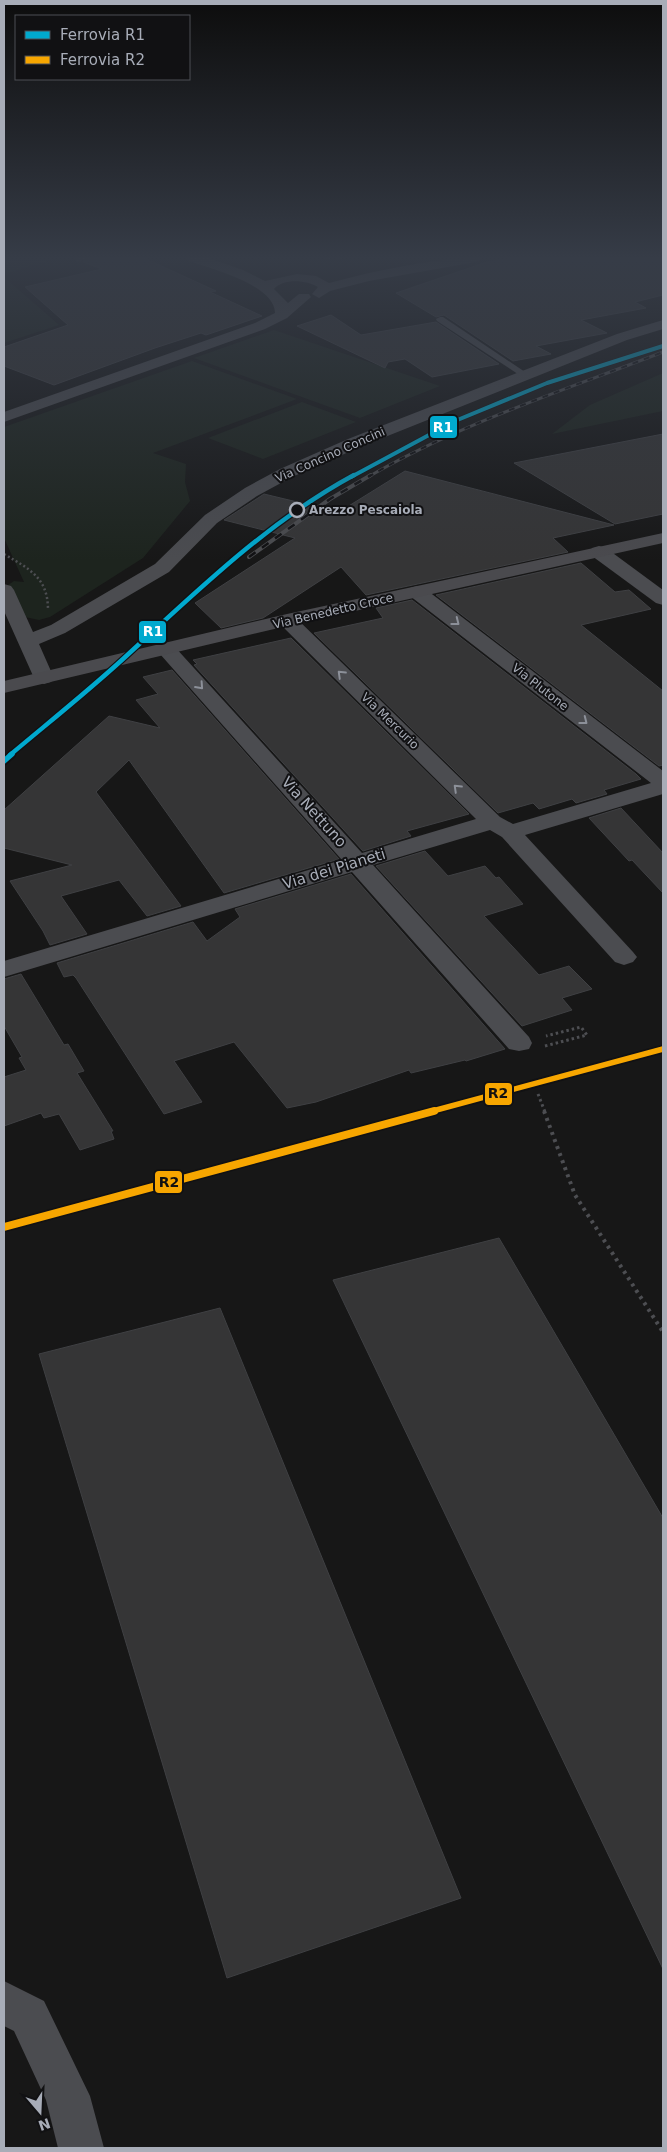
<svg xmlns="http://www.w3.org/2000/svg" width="667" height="2152" viewBox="0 0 667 2152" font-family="'DejaVu Sans',sans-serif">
<rect width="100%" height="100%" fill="#171717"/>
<g fill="#1d241e">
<path d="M4 258H58L4 274Z"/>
<path d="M4 277 59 325 4 343Z"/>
<path d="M274 330 440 386 360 418 194 358Z"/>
<path d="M192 361 297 399 153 453 186 464 185 482 190 501 143 558 50 617 39 620 25 617 8 585 14 581 24 582 4 538V427Z"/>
<path d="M663 373V411L552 434 590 405Z"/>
<path d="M302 402 356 422 263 459 208 438Z"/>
</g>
<g fill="#353536" stroke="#3f4043">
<path d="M88 258H144L216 291 210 292 262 316 206 335 201 333 155 348 54 385 4 366V347L68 325 25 287 102 269 83 262Z"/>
<path d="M511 258H663V295L635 302 646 308 581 320 607 333 536 346 551 354 513 361 444 315 436 317 396 293 484 263Z"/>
<path d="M331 315 361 335 436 322 499 364 432 377 405 359 388 362 385 368 297 326Z"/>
<path d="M663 434V514L615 524 514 463Z"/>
<path d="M405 471 614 525 553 538 568 552 366 595 341 567 263 618 221 628 195 603 295 538 224 520 258 498 264 494 339 512Z"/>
<path d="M581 563 615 592 629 590 651 609 581 625 663 691V765L659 766 436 595Z"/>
<path d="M412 600 636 774 641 779 604 790 607 794 576 803 572 799 539 809 533 803 498 813 314 633 383 618 376 608Z"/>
<path d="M291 638 469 814 407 831 411 836 363 851 194 665 197 664 193 660Z"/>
<path d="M172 670 339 859 224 893 129 760 96 792 181 906 147 916 119 880 61 896 87 934 50 945 43 931 10 881 72 865 4 848V810L109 716 160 728 136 700 158 694 143 677Z"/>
<path d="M621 808 663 853V893L632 860 629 861 589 818Z"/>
<path d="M425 851 448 876 485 866 496 878 499 877 523 904 484 916 539 975 569 966 592 989 562 998 572 1010 522 1026 376 866Z"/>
<path d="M351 874 505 1049 466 1061 465 1060 411 1073 409 1070 316 1102 287 1108 234 1042 174 1061 202 1102 164 1114 76 978 73 975 64 977 57 963 193 922 207 941 240 917 235 909Z"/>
<path d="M21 974 64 1045 68 1044 84 1071 77 1073 113 1131H111L114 1139 80 1150 59 1114 44 1118 41 1113 4 1126V1077L26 1070 19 1058 22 1057 4 1026V979Z"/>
<path d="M499 1238 663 1518V1969L333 1280Z"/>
<path d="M220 1308 461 1898 227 1978 39 1354Z"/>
</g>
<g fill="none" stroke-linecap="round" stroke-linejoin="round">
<path stroke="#4d4e52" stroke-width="2" stroke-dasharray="1 2" stroke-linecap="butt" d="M323 258H350"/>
<path stroke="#4d4e52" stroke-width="2.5" stroke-dasharray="2 2.5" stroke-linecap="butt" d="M4 554C29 569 48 577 48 610"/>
<g stroke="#4d4e52" stroke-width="3" stroke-dasharray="2.5 3" stroke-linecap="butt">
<path d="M545 1046 587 1035 581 1027 546 1036"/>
<path d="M538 1094 545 1112"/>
</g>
<path stroke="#4d4e52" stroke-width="4" stroke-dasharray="3 4.5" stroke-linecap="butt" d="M544 1111 575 1195 663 1332"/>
<g fill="#4b4c50" fill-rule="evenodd">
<path d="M86 258 78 262 75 260 76 258Z"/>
<path d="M440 317H443L531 376 524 378 437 321 436 319Z"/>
</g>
<g fill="#4b4c50" fill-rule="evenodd">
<path d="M187 258H208L243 270 265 281 297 274 316 276 329 283C379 270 431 258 483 258L476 262 369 281 330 291 319 298 312 294 318 287C307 280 283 278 274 289L288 303 299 294H309L311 297 287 318 265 329 4 422V412L255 323 275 313C275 285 212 269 189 261Z"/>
<path d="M663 320V329L627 340 360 447 292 477 257 496 217 523 169 572 65 633 39 644 54 678 51 682 44 684 37 682 34 678 4 611V584L11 586 14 590 33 632 51 625 155 564 205 515 245 488 280 469 348 439 617 334Z"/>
<path d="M599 546 606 548 663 590V605L656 603 592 556 590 552 592 548Z"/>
<path d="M417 586 424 588 663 771V794L525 835 633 952 637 957 633 962 624 965 615 962 502 837 490 830 373 865 529 1037 532 1043 529 1049 519 1051 509 1049 352 872 4 977V961L342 860 160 654 157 650 160 646 167 644 174 646 362 853 476 819 280 624 277 620 280 616H294L500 817 513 824 651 783 410 596 407 592 410 588Z"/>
<path d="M4 1981 44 2001 90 2096 104 2148H58L46 2100 14 2031 4 2026Z"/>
</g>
<path fill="#4a4a4e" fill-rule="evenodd" d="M663 533V543L287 626 4 693V681L287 614Z"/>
<defs>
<g id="rail-far2">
<path d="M351 477 455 421 547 383 663 346"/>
<path d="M368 477C459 424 565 390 663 352"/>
</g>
<g id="rail-far1">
<path d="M249 557 330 499 371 475"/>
<path d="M10 755C48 723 87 692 123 659 195 593 267 522 354 475"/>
</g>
<path id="rail" d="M4 761 12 754"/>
</defs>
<use href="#rail-far2" stroke="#4b4c4f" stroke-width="3"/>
<use href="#rail-far1" stroke="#4b4c4f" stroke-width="4"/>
<use href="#rail" stroke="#4b4c4f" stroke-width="5"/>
<use href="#rail-far2" stroke="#111113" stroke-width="2" stroke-dasharray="6" stroke-linecap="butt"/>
<use href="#rail-far1" stroke="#111113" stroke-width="2.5" stroke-dasharray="8" stroke-linecap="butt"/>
<use href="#rail" stroke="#111113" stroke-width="3" stroke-dasharray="10" stroke-linecap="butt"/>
<defs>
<path id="rail-1-far2" d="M351 477 455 421 547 383 663 346"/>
<path id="rail-1-far1" d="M10 755C48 723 87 692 123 659 195 593 267 522 354 475"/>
<path id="rail-1" d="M4 761 12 754"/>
<path id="rail-2-far1" d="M429 1112 663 1049"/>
<path id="rail-2" d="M4 1227 434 1111"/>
</defs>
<use href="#rail-1-far2" stroke="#111113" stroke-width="5.5"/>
<use href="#rail-1-far1" stroke="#111113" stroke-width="7"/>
<use href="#rail-1" stroke="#111113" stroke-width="9"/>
<use href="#rail-2-far1" stroke="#111113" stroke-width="9"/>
<use href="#rail-2" stroke="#111113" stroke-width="11"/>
<use href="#rail-1-far2" stroke="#00a9ce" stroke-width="4"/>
<use href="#rail-1-far1" stroke="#00a9ce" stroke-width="4.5"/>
<use href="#rail-1" stroke="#00a9ce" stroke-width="5.5"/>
<use href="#rail-2-far1" stroke="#f7a600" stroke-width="5.5"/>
<use href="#rail-2" stroke="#f7a600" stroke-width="8"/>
</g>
<defs><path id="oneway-chevron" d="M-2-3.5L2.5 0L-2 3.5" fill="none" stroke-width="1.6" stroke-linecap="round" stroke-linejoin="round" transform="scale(1.25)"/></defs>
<g stroke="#8c9099">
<use href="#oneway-chevron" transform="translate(456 622) rotate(38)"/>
<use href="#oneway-chevron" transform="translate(341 674) rotate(-136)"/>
<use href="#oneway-chevron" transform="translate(200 686) rotate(48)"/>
<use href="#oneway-chevron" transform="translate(584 721) rotate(38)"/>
<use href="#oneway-chevron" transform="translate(457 788) rotate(-136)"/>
</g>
<linearGradient id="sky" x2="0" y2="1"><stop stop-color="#0d0d0d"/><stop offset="0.46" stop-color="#363c47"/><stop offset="1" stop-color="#363c47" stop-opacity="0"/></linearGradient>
<rect width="667" height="560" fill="url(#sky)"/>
<circle fill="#111113" stroke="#a8adb8" stroke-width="2.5" cx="297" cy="510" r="7"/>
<g text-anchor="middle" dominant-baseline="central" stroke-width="4" stroke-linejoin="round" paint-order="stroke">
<g font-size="12" fill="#a8adb8" stroke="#111113">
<text transform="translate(330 455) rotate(-24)">Via Concino Concini</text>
<text transform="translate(333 611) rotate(-13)">Via Benedetto Croce</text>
<text transform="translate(540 687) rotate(38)">Via Plutone</text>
<text transform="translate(390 721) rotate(44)">Via Mercurio</text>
</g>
<g font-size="12" font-weight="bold" fill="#a8adb8" stroke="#111113" text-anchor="start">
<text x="309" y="510">Arezzo Pescaiola</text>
</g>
<g font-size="15" fill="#a8adb8" stroke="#111113">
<text transform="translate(314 812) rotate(48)">Via Nettuno</text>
<text transform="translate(334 869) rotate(-17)">Via dei Pianeti</text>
</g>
</g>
<g stroke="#111113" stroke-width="2">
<rect x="429" y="415" width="29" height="24" rx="5" fill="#00a9ce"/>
<rect x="138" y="620" width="29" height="24" rx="5" fill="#00a9ce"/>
<rect x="484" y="1082" width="29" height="24" rx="5" fill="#f7a600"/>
<rect x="154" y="1170" width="29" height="24" rx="5" fill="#f7a600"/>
</g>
<g font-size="14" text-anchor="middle" font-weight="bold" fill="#fff">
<text x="443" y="432">R1</text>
<text x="153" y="636">R1</text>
</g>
<g font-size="14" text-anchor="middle" font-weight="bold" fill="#111">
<text x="498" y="1098">R2</text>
<text x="169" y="1187">R2</text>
</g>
<rect width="667" height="2152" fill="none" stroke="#a8adb8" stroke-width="10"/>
<rect x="15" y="15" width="175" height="65" fill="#111113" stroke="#4d4f55"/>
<rect x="25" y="31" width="25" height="8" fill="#00a9ce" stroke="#4d4f55"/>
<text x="60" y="40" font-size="15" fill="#a8adb8">Ferrovia R1</text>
<rect x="25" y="56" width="25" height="8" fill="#f7a600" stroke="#4d4f55"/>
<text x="60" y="65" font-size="15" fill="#a8adb8">Ferrovia R2</text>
<g transform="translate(40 2112) rotate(161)" stroke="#111113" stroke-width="4" paint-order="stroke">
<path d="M0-4L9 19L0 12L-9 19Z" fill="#a8adb8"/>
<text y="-8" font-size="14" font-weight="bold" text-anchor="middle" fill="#a8adb8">N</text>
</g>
</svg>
